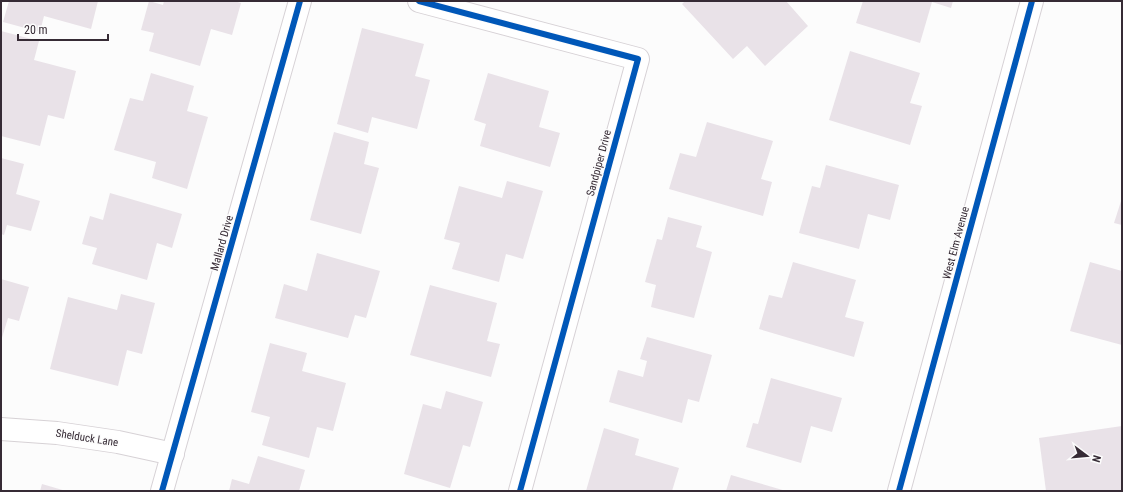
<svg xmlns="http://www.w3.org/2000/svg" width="1123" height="492" viewBox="0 0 1123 492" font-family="'Roboto Condensed',sans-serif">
<rect width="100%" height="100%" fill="#fcfcfc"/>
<g fill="#e9e2e8">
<path d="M9 1H98L91 29 44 16 40 32 3 22Z"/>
<path d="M149 1 163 5 164 1H234L241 3 232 35 211 29 200 66 149 51 154 33 141 30Z"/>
<path d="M685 1H786L808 26 765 66 747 46 733 59 682 4Z"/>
<path d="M863 1H953L951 8 932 2 920 43 856 23Z"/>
<path d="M362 28 424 44 415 76 430 80 417 129 372 117 368 133 337 124Z"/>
<path d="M1 31 39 41 34 60 76 71 64 119 48 115 40 146 1 136Z"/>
<path d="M850 51 920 73 910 103 922 106 910 145 829 120Z"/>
<path d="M151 73 194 86 187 111 208 117 187 189 152 178 156 162 114 150 130 98 143 101Z"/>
<path d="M488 73 549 91 539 127 560 133 550 167 480 146 486 124 474 120Z"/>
<path d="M707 122 773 141 761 179 772 182 763 216 669 189 680 153 696 157Z"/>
<path d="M334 132 369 142 364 164 379 168 361 234 310 220Z"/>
<path d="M1 158 24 164 16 194 40 201 31 231 7 225 4 235 1 234Z"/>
<path d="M826 165 899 185 890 220 868 214 859 249 799 233 812 186 820 188Z"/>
<path d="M507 181 543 191 523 259 506 254 499 282 452 269 460 243 444 239 459 186 502 198Z"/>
<path d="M110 193 182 214 172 248 157 243 147 280 92 264 97 248 82 244 90 216 103 220Z"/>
<path d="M1122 198V225L1114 223Z"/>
<path d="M668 217 702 226 696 247 712 252 694 318 651 307 656 285 645 282 657 239 662 240Z"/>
<path d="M317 253 380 271 366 318 355 315 348 338 275 318 284 284 307 291Z"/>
<path d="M793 262 856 280 845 317 864 322 854 357 759 329 769 295 782 298Z"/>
<path d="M1090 262 1122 271V345L1070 331Z"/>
<path d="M1 279 29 287 19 321 8 318 1 341Z"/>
<path d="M430 285 497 303 487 341 500 344 491 377 410 355Z"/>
<path d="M121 294 155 303 142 354 127 350 118 386 50 369 68 297 117 310Z"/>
<path d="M647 337 712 355 699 402 688 399 682 423 609 402 618 370 643 377 647 361 640 359Z"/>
<path d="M270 343 307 353 302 371 346 383 333 431 317 427 309 458 262 445 270 417 251 412Z"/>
<path d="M771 378 842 398 832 432 811 426 801 463 746 447 753 423 758 424Z"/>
<path d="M446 391 483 402 470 447 463 445 450 488 404 474 423 404 441 409Z"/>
<path d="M1122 426V491H1046L1039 438Z"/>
<path d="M604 428 639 439 635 455 679 468 672 491H586Z"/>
<path d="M258 456 305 470 299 491H229L232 479 249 484Z"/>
<path d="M731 475 786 491H726Z"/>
<path d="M42 484 66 491H40Z"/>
</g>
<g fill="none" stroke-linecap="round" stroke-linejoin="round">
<defs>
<g id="minor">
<path d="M419 1 638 59 520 491"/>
<path d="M1 429 57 433 118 442 173 454"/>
<path d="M162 491 300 1"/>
<path d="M899 491 1032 1"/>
</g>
</defs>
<use href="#minor" stroke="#d7d2d6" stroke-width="24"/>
<use href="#minor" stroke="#fff" stroke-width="22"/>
<defs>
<g id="cycleway">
<path d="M419 1 638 59 520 491"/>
<path d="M162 491 300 1"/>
<path d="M899 491 1032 1"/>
</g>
</defs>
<use href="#cycleway" stroke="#fcfcfc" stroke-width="8"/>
<use href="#cycleway" stroke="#0057b8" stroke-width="6"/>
</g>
<g text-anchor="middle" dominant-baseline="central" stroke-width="3" stroke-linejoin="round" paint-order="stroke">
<g font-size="11" fill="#362b35" stroke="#fcfcfc">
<text transform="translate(599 163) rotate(-75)">Sandpiper Drive</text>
<text transform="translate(222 243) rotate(-74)">Mallard Drive</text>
<text transform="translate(956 243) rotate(-75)">West Elm Avenue</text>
<text transform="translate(87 438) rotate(9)">Shelduck Lane</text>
</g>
</g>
<rect width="1123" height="492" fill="none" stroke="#362b35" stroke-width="4"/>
<g transform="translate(1087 456) rotate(106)" stroke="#fcfcfc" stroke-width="3" paint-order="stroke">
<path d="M0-3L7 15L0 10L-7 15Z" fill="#362b35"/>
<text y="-6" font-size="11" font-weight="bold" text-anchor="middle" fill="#362b35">N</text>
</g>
<path d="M18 34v6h90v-6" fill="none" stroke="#362b35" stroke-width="2"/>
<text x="24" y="34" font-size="12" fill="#362b35" stroke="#fcfcfc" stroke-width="3" paint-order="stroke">20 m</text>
</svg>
